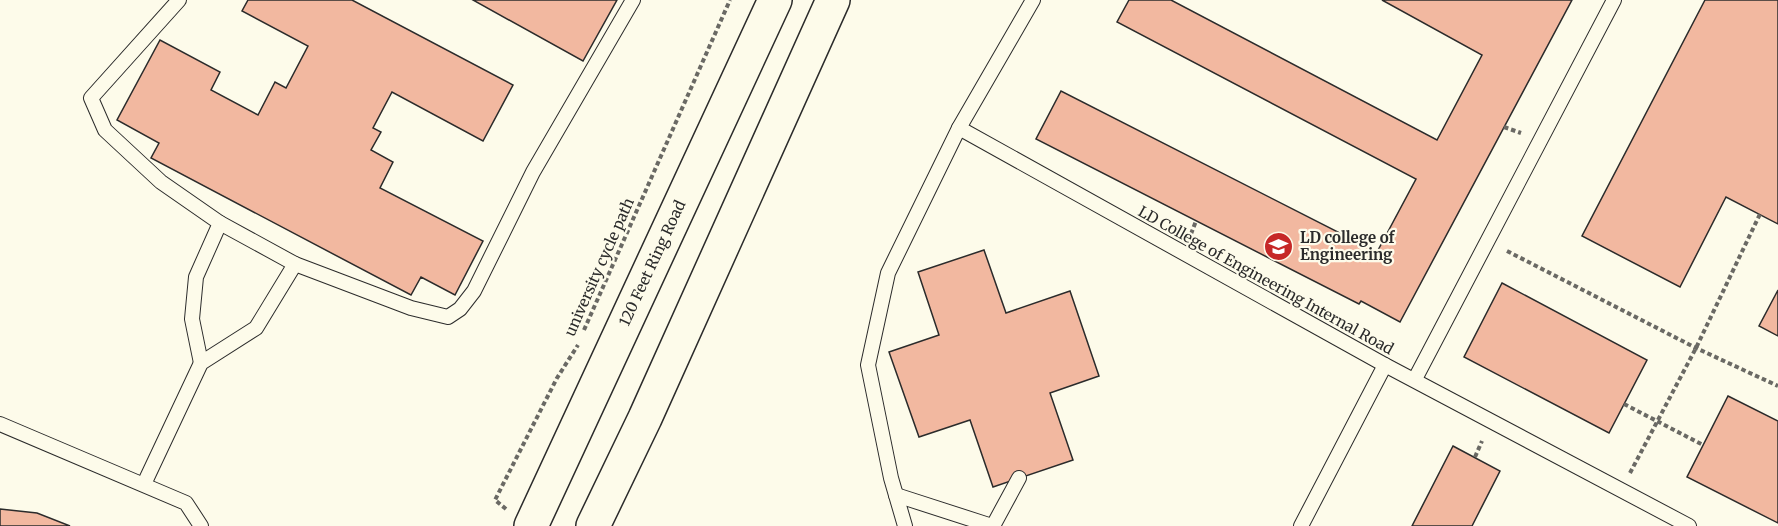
<svg xmlns="http://www.w3.org/2000/svg" width="1778" height="526" viewBox="0 0 1778 526" font-family="Merriweather,serif">
<rect width="100%" height="100%" fill="#fdfbea"/>
<g fill="#f2b8a0" stroke="#2b2b2b" stroke-width="1.5">
<path d="M248 0H352L513 85 483 141 392 92 373 128 381 132 371 150 393 162 380 188 483 241 455 295 421 277 411 295 151 158 159 143 117 120 160 40 220 72 211 90 258 115 275 82 286 88 308 46 242 11Z"/>
<path d="M473 0H617L583 61Z"/>
<path d="M1129 0H1171L1437 140 1482 55 1382 0H1572L1400 322 1361 301 1359 304 1036 139 1061 91 1377 252 1416 179 1117 22Z"/>
<path d="M1705 0H1778V224L1726 197 1680 287 1582 236Z"/>
<path d="M984 250 1006 313 1070 291 1099 376 1050 393 1073 460 993 487 970 420 919 437 889 352 939 335 918 272Z"/>
<path d="M1502 283 1647 360 1609 433 1464 357Z"/>
<path d="M1778 290V336L1759 326Z"/>
<path d="M1728 396 1778 421V523L1687 477Z"/>
<path d="M1453 446 1500 471 1472 526H1412Z"/>
<path d="M0 509 37 513 70 526H0Z"/>
</g>
<g fill="none" stroke-linecap="round" stroke-linejoin="round">
<defs>
<g id="lane">
<path d="M179 0 91 98 105 130 161 182 220 223 196 277 192 319 201 363"/>
<path d="M1033 0 959 128 1385 365 1689 526"/>
<path d="M220 223 295 264"/>
<path d="M1415 379 1614 0"/>
<path d="M0 424 186 503 201 526"/>
<path d="M144 484 201 363 256 328 295 264 411 308 448 317 460 309 474 291 533 172 633 0"/>
<path d="M896 495 992 526"/>
<path d="M905 526 891 478 868 365 888 273 959 128"/>
<path d="M993 526 1019 478"/>
<path d="M1301 526 1385 365"/>
</g>
<g id="primary">
<path d="M531 526 775 0"/>
<path d="M593 526 645 418 833 0"/>
</g>
</defs>
<use href="#lane" stroke="#2b2b2b" stroke-width="16"/>
<use href="#primary" stroke="#2b2b2b" stroke-width="36"/>
<g stroke="#6a6964" stroke-width="4" stroke-dasharray="4.5 3" stroke-linecap="butt">
<path d="M1504 127 1521 133"/>
<path d="M1191 234 1196 221"/>
<path d="M1507 251 1696 348 1778 386"/>
<path d="M584 330 730 0"/>
<path d="M1624 404 1703 445"/>
<path d="M1475 457 1482 441"/>
<path d="M1630 473 1696 348 1760 214"/>
<path d="M506 509 495 500 557 378 578 345"/>
</g>
<use href="#lane" stroke="#fdfbea" stroke-width="14"/>
<use href="#primary" stroke="#fdfbea" stroke-width="33"/>
</g>
<defs>
<symbol id="university-disc" viewBox="-11 -11 22 22"><circle r="9.5" fill="#c62828" stroke="#fdfbea"/><path d="M0-5L7-2L0 1L-7-2ZM-4 1L0 2.5L4 1V4Q0 6-4 4Z" fill="#fff"/></symbol>
</defs>
<g fill-rule="evenodd">
<use href="#university-disc" x="1262" y="230" width="33" height="33"/>
</g>
<g text-anchor="middle" dominant-baseline="central" stroke-width="4.5" stroke-linejoin="round" paint-order="stroke">
<g font-size="15" font-weight="bold" fill="#2b2b2b" stroke="#fdfbea" text-anchor="start">
<text x="1300" y="237">LD college of<tspan x="1300" dy="17">Engineering</tspan></text>
</g>
<g font-size="15" fill="#2b2b2b" stroke="#fdfbea">
<text transform="translate(652 263) rotate(-65)">120 Feet Ring Road</text>
<text transform="translate(599 267) rotate(-66)">university cycle path</text>
<text transform="translate(1266 280) rotate(29)">LD College of Engineering Internal Road</text>
</g>
</g>
</svg>
